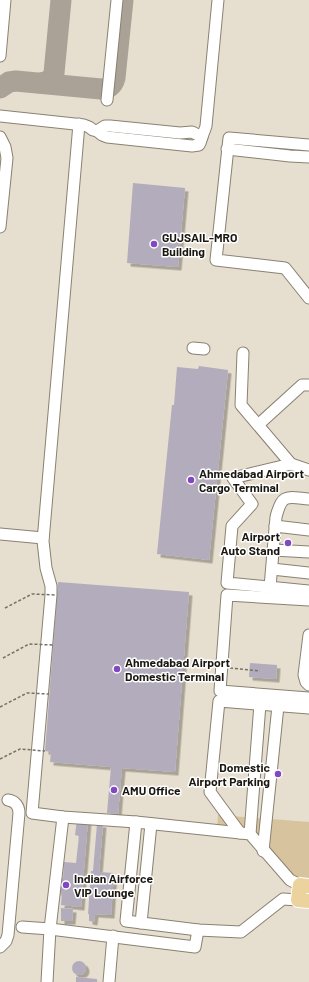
<svg xmlns="http://www.w3.org/2000/svg" width="309" height="982" viewBox="0 0 309 982" font-family="Barlow,sans-serif">
<defs>
<filter id="shadow"><feDropShadow dx="3.5" dy="3.5" stdDeviation="0" flood-color="#0004"/></filter>
</defs>
<rect width="100%" height="100%" fill="#e6dece"/>
<path fill="#d7c39d" d="M218 815 309 822V880L291 877 252 832 217 829Z"/>
<g fill="none" stroke-linecap="round" stroke-linejoin="round">
<g stroke="#aaa296" stroke-width="21">
<path d="M41 83C48 82 52 79 54 73L61 0"/>
<path d="M0 88 9 82 16 81 101 89C108 89 113 86 115 78L123 0"/>
</g>
</g>
<g fill="#b2acbc" filter="url(#shadow)">
<path d="M133 183 185 188 178 267 127 263Z"/>
<path d="M199 366 228 370 209 560 157 554 172 405H174L177 367 198 369Z"/>
<path d="M58 582 189 592 175 772 122 768 118 814 107 813 111 767 50 762 51 752 45 751Z"/>
<path d="M250 663 277 665 276 679 249 677Z"/>
<path d="M77 819 88 820 81 907 61 905 62 893 57 892 59 878H63L64 862 76 863 79 836 75 835Z"/>
<path d="M97 824H103L99 872 114 873 111 915 95 914 94 922 89 921V914H88L91 871H93Z"/>
<path d="M61 908 73 909 72 921H61Z"/>
<circle cx="79" cy="968" r="7"/>
<path d="M76 977 97 979V982H76Z"/>
</g>
<g fill="none" stroke-linecap="round" stroke-linejoin="round">
<defs>
<g id="minor">
<path d="M0 56 5 0"/>
<path d="M107 100 117 0"/>
<path d="M0 116 84 125 89 127 93 130 97 131 102 135 107 137 192 146 199 145C201 142 201 140 202 137 203 133 205 130 206 126L218 0"/>
<path d="M79 124 43 541 46 568 51 586V595L32 813 63 817 136 822"/>
<path d="M97 131 105 126H110L180 133 192 132 202 137"/>
<path d="M0 137 5 147 7 158 0 227"/>
<path d="M309 145 229 138 216 260 285 268 309 298"/>
<path d="M227 149 290 156 309 157"/>
<path d="M193 348 204 349"/>
<path d="M243 353 241 405 291 464"/>
<path d="M258 425 302 385H309"/>
<path d="M309 470 291 464 233 478 252 504 232 526 227 583 309 591"/>
<path d="M275 526 309 530"/>
<path d="M0 534 43 538"/>
<path d="M273 550 309 552"/>
<path d="M272 569 309 573"/>
<path d="M270 587 276 517C282 493 287 497 309 499"/>
<path d="M309 600 227 595 220 691 309 698"/>
<path d="M309 635 304 675 306 682 309 685"/>
<path d="M240 833 210 792 219 701 309 708"/>
<path d="M250 834 260 704"/>
<path d="M263 851 278 706"/>
<path d="M298 900 283 899 241 932 198 930 126 921 136 822 250 834 290 880 300 885"/>
<path d="M141 923 151 824"/>
<path d="M22 927 50 929 195 947 198 930"/>
<path d="M0 947 6 941 8 935 19 813C19 806 15 801 8 800"/>
<path d="M47 982 50 929 63 817"/>
<path d="M109 982 113 936"/>
</g>
<path id="major" d="M309 886 300 885 298 900 309 901"/>
</defs>
<use href="#minor" stroke="#898172" stroke-width="13"/>
<use href="#major" stroke="#fff" stroke-width="16"/>
<path stroke="#767167" stroke-width="1.5" stroke-dasharray="3 2" stroke-linecap="butt" d="M230 668 260 671"/>
<use href="#minor" stroke="#fff" stroke-width="11"/>
<use href="#major" stroke="#ecd39e" stroke-width="14"/>
<g stroke="#767167" stroke-width="1.5" stroke-dasharray="3 2" stroke-linecap="butt">
<path d="M5 608 32 594 56 595"/>
<path d="M3 658 29 644 53 645"/>
<path d="M0 707 27 693 49 694"/>
<path d="M0 759 20 749 45 751"/>
</g>
</g>
<g fill="#8148bf" stroke="#fff" stroke-width="1.5">
<circle cx="154" cy="244" r="4"/>
<circle cx="191" cy="480" r="4"/>
<circle cx="288" cy="543" r="4"/>
<circle cx="117" cy="669" r="4"/>
<circle cx="278" cy="774" r="4"/>
<circle cx="114" cy="790" r="4"/>
<circle cx="66" cy="885" r="4"/>
</g>
<g text-anchor="middle" dominant-baseline="central" stroke-width="3" stroke-linejoin="round" paint-order="stroke">
<g font-size="12" font-weight="bold" fill="#1a1711" stroke="#fff" text-anchor="start">
<text x="162" y="237">GUJSAIL-MRO<tspan x="162" dy="14">Building</tspan></text>
<text x="199" y="473">Ahmedabad Airport<tspan x="199" dy="14">Cargo Terminal</tspan></text>
<text x="280" y="536" text-anchor="end">Airport<tspan x="280" dy="14">Auto Stand</tspan></text>
<text x="125" y="662">Ahmedabad Airport<tspan x="125" dy="14">Domestic Terminal</tspan></text>
<text x="270" y="767" text-anchor="end">Domestic<tspan x="270" dy="14">Airport Parking</tspan></text>
<text x="122" y="790">AMU Office</text>
<text x="74" y="878">Indian Airforce<tspan x="74" dy="14">VIP Lounge</tspan></text>
</g>
</g>
</svg>
